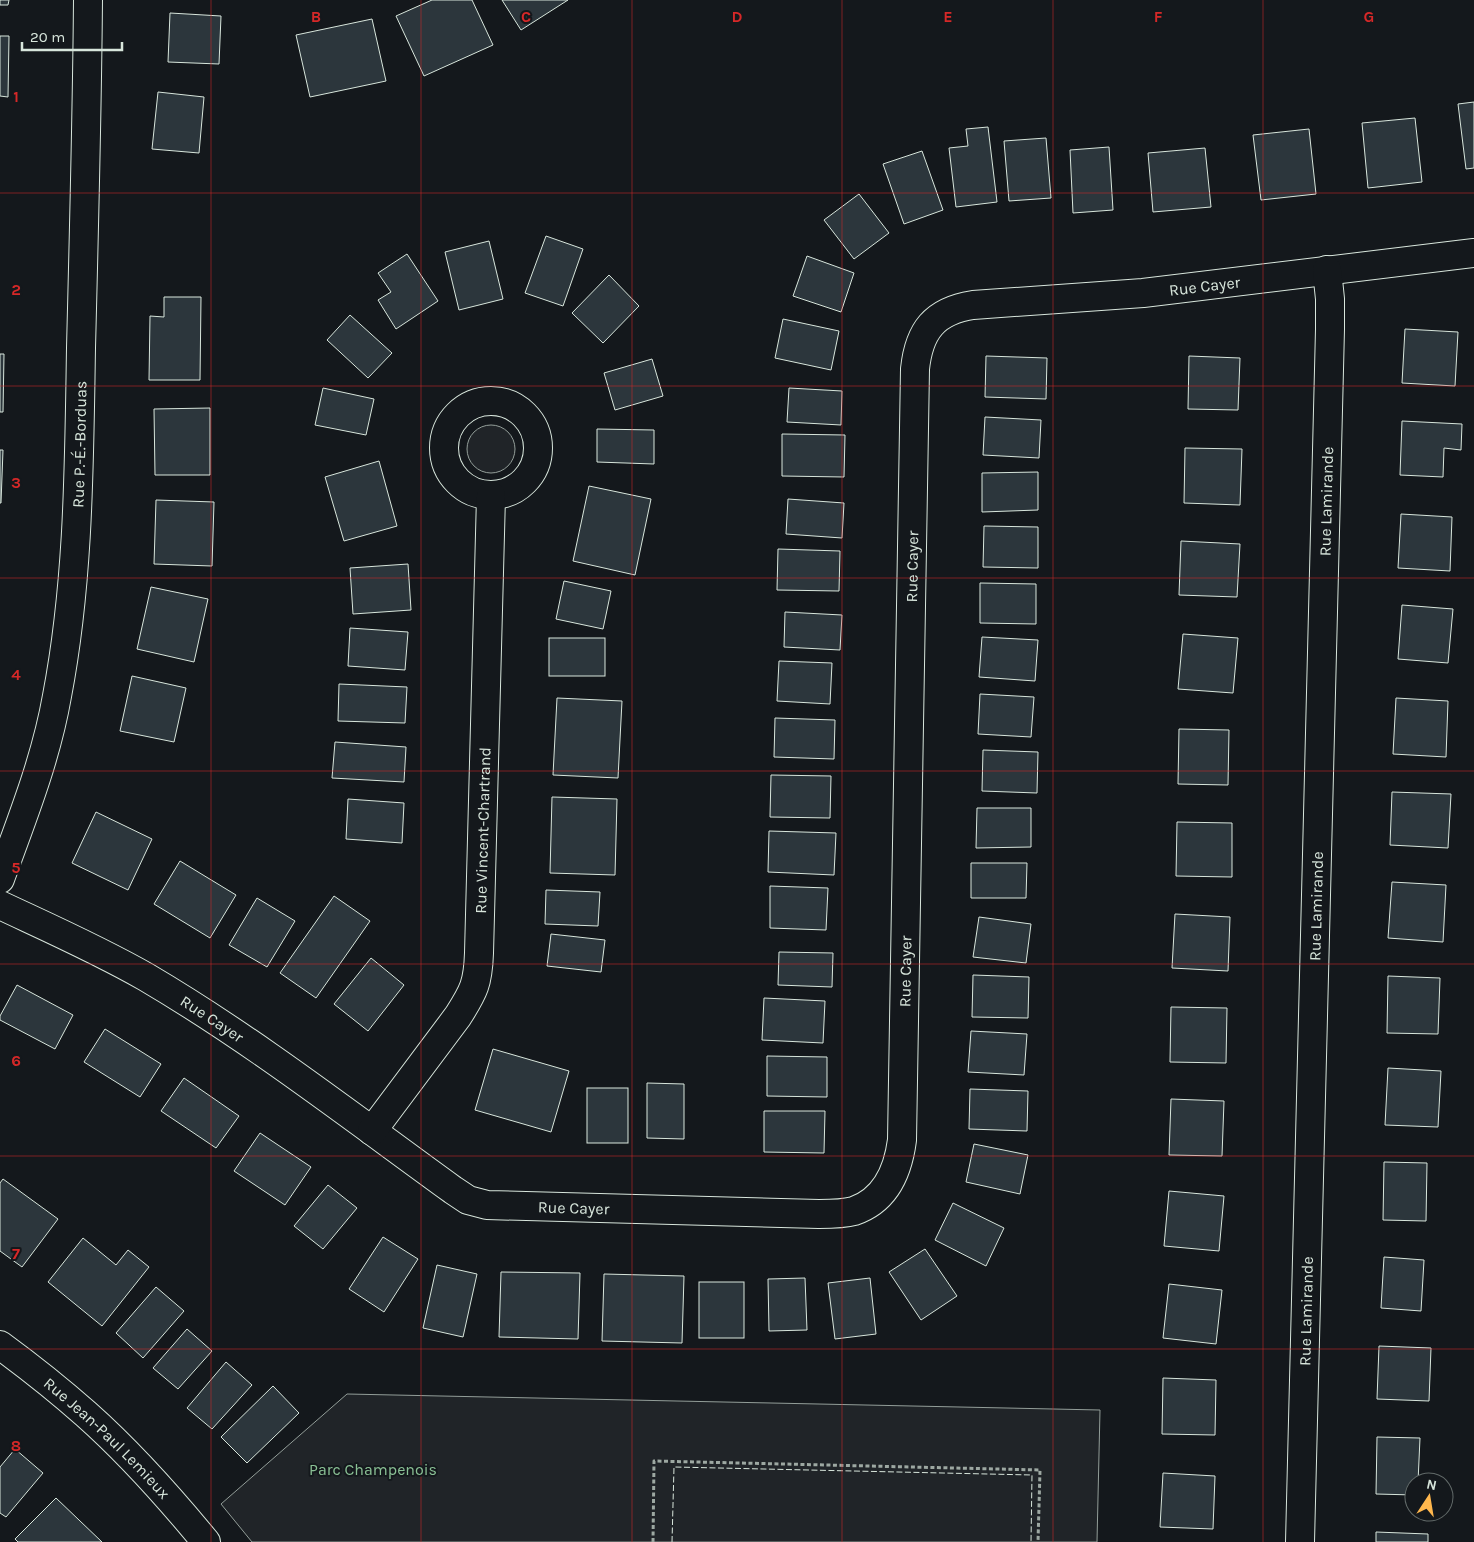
<svg xmlns="http://www.w3.org/2000/svg" width="1474" height="1542" viewBox="0 0 1474 1542" font-family="Karla,sans-serif">
<rect width="100%" height="100%" fill="#14181c"/>
<g fill="#202428" stroke="#939e99">
<circle cx="491" cy="449" r="24"/>
<path d="M347 1394 1100 1410 1097 1542H252L221 1504Z"/>
</g>
<g fill="#2c363c" stroke="#d8e6dc">
<path d="M0 0H9L8 5H0Z"/>
<path d="M432 0H472L493 45 424 76 396 16Z"/>
<path d="M502 0H568L521 30Z"/>
<path d="M170 13 221 16 219 64 168 62Z"/>
<path d="M372 19 386 81 310 97 296 35Z"/>
<path d="M0 36H9L8 97 0 96Z"/>
<path d="M158 92 204 97 199 153 152 149Z"/>
<path d="M1474 102V168L1466 169 1458 104Z"/>
<path d="M1415 118 1422 182 1368 188 1362 123Z"/>
<path d="M988 127 997 202 956 207 949 148 968 146 966 129Z"/>
<path d="M1309 129 1316 194 1261 200 1253 135Z"/>
<path d="M1046 138 1051 198 1009 201 1004 141Z"/>
<path d="M1109 147 1113 210 1073 213 1070 150Z"/>
<path d="M1205 148 1211 207 1153 212 1148 153Z"/>
<path d="M922 151 943 210 904 224 883 164Z"/>
<path d="M859 194 889 233 854 259 824 220Z"/>
<path d="M546 236 583 249 563 306 525 293Z"/>
<path d="M489 241 503 299 459 310 445 252Z"/>
<path d="M407 254 438 301 396 329 378 300 391 292 378 273Z"/>
<path d="M807 256 854 273 841 312 793 296Z"/>
<path d="M609 275 639 306 603 343 572 313Z"/>
<path d="M164 297H201L200 380H149L150 316 164 317Z"/>
<path d="M350 315 392 353 368 378 327 340Z"/>
<path d="M783 319 839 331 831 370 775 358Z"/>
<path d="M1405 329 1458 332 1455 386 1402 383Z"/>
<path d="M0 354H4L3 412H0Z"/>
<path d="M986 356 1047 358 1046 399 985 397Z"/>
<path d="M1189 356 1240 358 1238 410 1188 409Z"/>
<path d="M652 359 663 396 615 410 604 373Z"/>
<path d="M323 388 374 399 366 435 315 425Z"/>
<path d="M789 388 842 391 841 425 787 422Z"/>
<path d="M210 408V475H155L154 409Z"/>
<path d="M985 417 1041 420 1039 458 983 455Z"/>
<path d="M1402 421 1462 424 1461 450 1444 448 1443 477 1400 475Z"/>
<path d="M597 429 654 430V464L597 462Z"/>
<path d="M782 434 845 435 844 477 782 476Z"/>
<path d="M1185 448 1242 449 1240 505 1184 503Z"/>
<path d="M0 450H3L1 503H0Z"/>
<path d="M379 461 397 526 344 541 325 477Z"/>
<path d="M1038 472V510L982 512V473Z"/>
<path d="M589 486 651 499 635 575 573 561Z"/>
<path d="M788 499 844 503 842 538 786 534Z"/>
<path d="M156 500 214 502 212 566 154 564Z"/>
<path d="M1401 514 1452 517 1450 571 1398 568Z"/>
<path d="M984 526 1038 527V568L983 567Z"/>
<path d="M1181 541 1240 544 1237 597 1179 595Z"/>
<path d="M778 549 840 551 839 591 777 590Z"/>
<path d="M408 564 411 610 353 614 350 568Z"/>
<path d="M564 581 611 591 603 629 556 619Z"/>
<path d="M980 583 1036 584V624L980 623Z"/>
<path d="M151 587 208 599 194 662 137 649Z"/>
<path d="M1402 605 1453 609 1448 663 1398 659Z"/>
<path d="M785 612 842 615 840 650 784 647Z"/>
<path d="M350 628 408 632 405 670 348 666Z"/>
<path d="M1183 634 1238 638 1233 693 1178 689Z"/>
<path d="M982 637 1038 640 1035 681 979 677Z"/>
<rect x="549" y="638" width="56" height="38"/>
<path d="M779 661 832 663 830 704 777 701Z"/>
<path d="M132 676 186 688 174 742 120 731Z"/>
<path d="M339 684 407 687 405 723 338 721Z"/>
<path d="M980 694 1034 697 1031 737 978 734Z"/>
<path d="M557 698 622 701 618 778 553 775Z"/>
<path d="M1396 698 1448 701 1446 757 1393 754Z"/>
<path d="M775 718 835 720 834 759 774 757Z"/>
<path d="M1179 729 1229 730 1228 785 1178 784Z"/>
<path d="M335 742 406 747 404 782 332 778Z"/>
<path d="M983 750 1038 752 1037 793 982 791Z"/>
<path d="M771 775 831 776 830 818 770 817Z"/>
<path d="M1392 792 1451 794 1448 848 1390 845Z"/>
<path d="M552 797 617 799 615 875 550 873Z"/>
<path d="M348 799 404 803 402 843 346 839Z"/>
<path d="M977 808H1031V847L976 848Z"/>
<path d="M96 812 152 839 128 890 72 863Z"/>
<path d="M1177 822 1232 823V877L1176 876Z"/>
<path d="M769 831 836 833 834 875 768 872Z"/>
<path d="M180 861 236 895 210 938 154 904Z"/>
<path d="M971 863H1027L1026 898H971Z"/>
<path d="M1392 882 1446 885 1443 942 1388 938Z"/>
<path d="M770 886 828 888 826 930 770 928Z"/>
<path d="M546 890 600 892 598 926 545 924Z"/>
<path d="M334 896 370 921 316 998 280 973Z"/>
<path d="M257 898 295 921 267 967 229 945Z"/>
<path d="M1175 914 1230 917 1228 971 1172 968Z"/>
<path d="M979 917 1031 924 1026 963 973 957Z"/>
<path d="M551 934 605 940 601 972 547 966Z"/>
<path d="M779 952 833 953 832 987 778 985Z"/>
<path d="M371 958 404 985 368 1031 334 1004Z"/>
<path d="M973 975 1029 977 1028 1018 972 1017Z"/>
<path d="M1388 976 1440 978 1438 1034 1387 1033Z"/>
<path d="M17 985 73 1015 55 1049 0 1020V1016Z"/>
<path d="M764 998 825 1001 823 1043 762 1040Z"/>
<path d="M1171 1007 1227 1008 1226 1063 1170 1062Z"/>
<path d="M105 1029 161 1064 140 1097 84 1062Z"/>
<path d="M971 1031 1027 1034 1024 1075 968 1072Z"/>
<path d="M493 1049 569 1071 551 1132 475 1110Z"/>
<path d="M767 1056 827 1057V1097L767 1096Z"/>
<path d="M1388 1068 1441 1071 1438 1127 1385 1125Z"/>
<path d="M184 1078 239 1116 216 1148 161 1111Z"/>
<path d="M647 1083 684 1084V1139L647 1138Z"/>
<rect x="587" y="1088" width="41" height="55"/>
<path d="M970 1089 1028 1091 1027 1131 969 1129Z"/>
<path d="M1171 1099 1224 1101 1222 1156 1169 1155Z"/>
<path d="M764 1111H825L824 1153 764 1152Z"/>
<path d="M260 1133 311 1167 285 1205 234 1171Z"/>
<path d="M974 1144 1028 1155 1020 1194 966 1182Z"/>
<path d="M1384 1162 1427 1163 1426 1221 1383 1220Z"/>
<path d="M3 1179 58 1219 22 1267 0 1251V1183Z"/>
<path d="M328 1185 357 1208 323 1249 294 1226Z"/>
<path d="M1169 1191 1224 1196 1219 1251 1164 1246Z"/>
<path d="M953 1203 1004 1228 986 1266 935 1240Z"/>
<path d="M383 1237 418 1259 384 1312 349 1289Z"/>
<path d="M83 1238 116 1265 128 1250 149 1267 102 1326 48 1282Z"/>
<path d="M925 1249 957 1296 921 1320 889 1272Z"/>
<path d="M1384 1257 1424 1260 1421 1311 1381 1308Z"/>
<path d="M437 1265 477 1274 463 1337 423 1328Z"/>
<path d="M501 1272 580 1273 578 1339 499 1337Z"/>
<path d="M604 1274 684 1276 682 1343 602 1341Z"/>
<path d="M805 1278 807 1330 769 1331 768 1279Z"/>
<path d="M870 1278 876 1334 835 1339 828 1283Z"/>
<rect x="699" y="1282" width="45" height="56"/>
<path d="M1169 1284 1222 1290 1216 1344 1163 1338Z"/>
<path d="M156 1287 184 1311 143 1358 116 1333Z"/>
<path d="M187 1329 212 1351 178 1389 153 1368Z"/>
<path d="M1379 1346 1431 1348 1429 1401 1377 1399Z"/>
<path d="M226 1362 252 1385 212 1429 187 1408Z"/>
<path d="M1163 1378 1216 1380 1215 1435 1162 1434Z"/>
<path d="M273 1386 299 1413 247 1463 221 1437Z"/>
<path d="M1377 1437 1420 1438 1418 1482H1414V1495L1376 1494Z"/>
<path d="M15 1449 43 1473 6 1517 0 1513V1467Z"/>
<path d="M1163 1473 1215 1476 1213 1529 1160 1527Z"/>
<path d="M56 1498 102 1542H18L15 1539Z"/>
<path d="M1376 1532 1428 1534V1542H1376Z"/>
</g>
<g fill="none" stroke-linecap="round" stroke-linejoin="round">
<defs>
<g id="street">
<circle cx="491" cy="448" r="47"/>
<path id="s1" d="M0 879C22 819 46 759 57 696 79 581 79 465 81 348 84 232 87 116 88 0"/>
<path id="s2" d="M0 905C49 928 99 950 146 977 253 1040 352 1117 453 1190L468 1200 487 1205 819 1214C830 1214 843 1214 854 1211 886 1200 898 1171 902 1140L915 369C919 331 934 311 973 305L1143 293 1474 253"/>
<path id="s3" d="M372 1131 458 1016C474 991 478 983 479 953L491 496"/>
<path id="s4" d="M0 1345C30 1367 59 1390 86 1414 130 1453 169 1497 206 1542"/>
<path id="s5" d="M1300 1542 1330 329V299L1327 270"/>
</g>
</defs>
<use href="#street" stroke="#d8e6dc" stroke-width="30"/>
<path stroke="#9da8a2" stroke-width="3" stroke-dasharray="4 2.5" stroke-linecap="butt" d="M653 1542 654 1461 1040 1470 1038 1542"/>
<use href="#street" stroke="#14181c" stroke-width="28"/>
<path stroke="#d8e6dc" stroke-width="1" stroke-dasharray="6 2.5" stroke-linecap="butt" d="M672 1542 674 1467 1032 1475 1031 1542"/>
</g>
<path fill="none" stroke="#d62828" stroke-width="1" stroke-opacity="0.55" d="M211 0V1542M421 0V1542M632 0V1542M842 0V1542M1053 0V1542M1263 0V1542M0 193H1474M0 386H1474M0 578H1474M0 771H1474M0 964H1474M0 1156H1474M0 1349H1474"/>
<g text-anchor="middle" dominant-baseline="central" stroke-width="4" stroke-linejoin="round" paint-order="stroke">
<g font-size="16" fill="#d8e6dc" stroke="#14181c">
<text stroke="none"><textPath href="#s2" startOffset="2131">Rue Cayer</textPath></text>
<text stroke="none"><textPath href="#s1" startOffset="445">Rue P.-É.-Borduas</textPath></text>
<text stroke="none"><textPath href="#s5" startOffset="1041">Rue Lamirande</textPath></text>
<text stroke="none"><textPath href="#s2" startOffset="1606">Rue Cayer</textPath></text>
<text stroke="none"><textPath href="#s3" startOffset="334">Rue Vincent-Chartrand</textPath></text>
<text stroke="none"><textPath href="#s5" startOffset="636">Rue Lamirande</textPath></text>
<text stroke="none"><textPath href="#s2" startOffset="1201">Rue Cayer</textPath></text>
<text stroke="none"><textPath href="#s2" startOffset="241">Rue Cayer</textPath></text>
<text stroke="none"><textPath href="#s2" startOffset="661">Rue Cayer</textPath></text>
<text stroke="none"><textPath href="#s5" startOffset="231">Rue Lamirande</textPath></text>
<text stroke="none"><textPath href="#s4" startOffset="142">Rue Jean-Paul Lemieux</textPath></text>
</g>
<g font-size="16" fill="#8ac095" stroke="#14181c">
<text x="373" y="1469">Parc Champenois</text>
</g>
</g>
<g font-size="16" text-anchor="middle" font-weight="bold" fill="#d62828" stroke="#14181c" stroke-width="4" stroke-linejoin="round" paint-order="stroke">
<text x="316" y="22">B</text>
<text x="526" y="22">C</text>
<text x="737" y="22">D</text>
<text x="948" y="22">E</text>
<text x="1158" y="22">F</text>
<text x="1369" y="22">G</text>
<text x="16" y="102">1</text>
<text x="16" y="295">2</text>
<text x="16" y="488">3</text>
<text x="16" y="680">4</text>
<text x="16" y="873">5</text>
<text x="16" y="1066">6</text>
<text x="16" y="1259">7</text>
<text x="16" y="1451">8</text>
</g>
<g transform="translate(1429 1497) rotate(12)"><circle r="24" fill="#14181c" stroke="#626a69"/>
<path d="M0-4L9 19L0 12L-9 19Z" fill="#ffb74d"/>
<text y="-8" font-size="14" font-weight="bold" text-anchor="middle" fill="#d8e6dc">N</text>
</g>
<path d="M22 42v8h100v-8" fill="none" stroke="#d8e6dc" stroke-width="2.5"/>
<text x="30" y="42" font-size="15" fill="#d8e6dc" stroke="#14181c" stroke-width="4" paint-order="stroke">20 m</text>
</svg>
